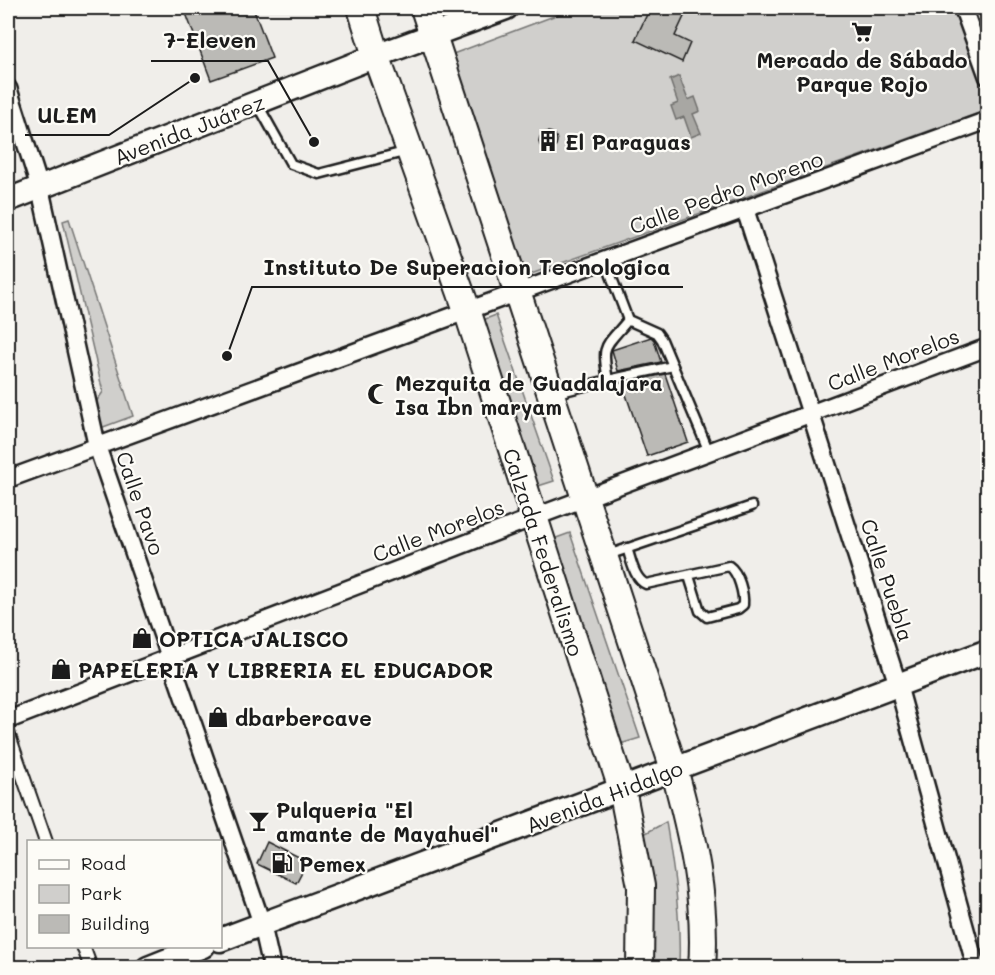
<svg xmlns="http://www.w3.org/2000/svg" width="995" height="975" viewBox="0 0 995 975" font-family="Mali,sans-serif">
<rect width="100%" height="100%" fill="#f0eeea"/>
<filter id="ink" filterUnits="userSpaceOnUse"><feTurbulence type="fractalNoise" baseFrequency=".0167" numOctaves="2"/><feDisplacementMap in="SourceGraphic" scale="12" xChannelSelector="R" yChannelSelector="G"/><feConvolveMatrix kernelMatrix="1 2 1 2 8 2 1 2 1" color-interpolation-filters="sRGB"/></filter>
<g filter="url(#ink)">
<g fill="#d0cfcc" stroke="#767674" stroke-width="1.5">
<path d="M575 8H974L987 44V110L520 278 445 57Z"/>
<path d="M69 219 133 416 98 429 93 406 103 392 63 221Z"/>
<path d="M496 315 554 481 532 488 475 323Z"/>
<path d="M570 533 640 738 617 745 548 541Z"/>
<path d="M666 822C674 870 681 918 679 967H653C656 923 650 879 644 834Z"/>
</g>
<path fill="#a8a7a3" stroke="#706f6d" stroke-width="1.5" d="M679 76 688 100 695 97 700 111 693 114 701 133 691 137 684 117 676 120 671 106 678 103 670 80Z"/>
<g fill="#bbbab6" stroke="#1c1c1c" stroke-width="1.5">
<path d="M184 8H253L272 58 211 80Z"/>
<path d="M650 8H688L675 36 690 43 682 62 635 40Z"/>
<circle cx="548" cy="141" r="9"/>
<path d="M651 337 654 340 661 362 618 371 612 350Z"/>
<path d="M665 374 688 442 647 456 622 383Z"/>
<path d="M267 842 307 862 296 883 257 864Z"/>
</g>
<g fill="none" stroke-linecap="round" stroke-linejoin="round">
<defs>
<g id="service">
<path d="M257 103 291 164 319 174 408 151"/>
<path d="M605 260 628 320 657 333 662 340 709 452"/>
<path d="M608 380 673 366"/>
<path d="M553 394 608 380C601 343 605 348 628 320"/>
<path d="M627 548C631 559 634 579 646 584L729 566C739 573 744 594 743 605L738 609 707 617 700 611 689 576"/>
<path d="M608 555 752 506"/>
</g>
<g id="pedestrian">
<path d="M8 733 46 842"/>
<path d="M83 946 91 968"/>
</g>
<g id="minor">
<path d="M963 8 988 77"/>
<path d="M8 88 40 188 97 446 262 924 272 968"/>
<path d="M745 209 898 685 976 968"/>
<path d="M8 479 988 120"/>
<path d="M8 720 519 523 988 347"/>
</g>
<g id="secondary">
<path d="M8 200 368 59 506 8"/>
<path d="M220 940 988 651"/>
<path d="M148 968 203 946"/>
</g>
<g id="primary">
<path d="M361 8 376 56 467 310 622 789 641 886 640 968"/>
<path d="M424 8 674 769C692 834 707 900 702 968"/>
</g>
</defs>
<use href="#service" stroke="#1c1c1c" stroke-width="13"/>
<use href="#pedestrian" stroke="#1c1c1c" stroke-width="16"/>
<use href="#minor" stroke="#1c1c1c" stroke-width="21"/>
<use href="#secondary" stroke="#1c1c1c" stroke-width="27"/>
<use href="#primary" stroke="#1c1c1c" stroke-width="30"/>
<use href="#service" stroke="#fdfcf7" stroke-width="8"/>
<use href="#pedestrian" stroke="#fdfcf7" stroke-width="12"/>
<use href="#minor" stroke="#fdfcf7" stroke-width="16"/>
<use href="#secondary" stroke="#fdfcf7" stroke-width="22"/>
<use href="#primary" stroke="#fdfcf7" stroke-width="26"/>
</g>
</g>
<defs>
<symbol id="supermarket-bare" viewBox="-9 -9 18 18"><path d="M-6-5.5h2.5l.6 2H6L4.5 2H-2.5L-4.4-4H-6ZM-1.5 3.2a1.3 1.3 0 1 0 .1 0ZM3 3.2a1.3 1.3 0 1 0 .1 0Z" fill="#1c1c1c" stroke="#fdfcf7" stroke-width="2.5" paint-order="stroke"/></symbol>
<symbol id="building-bare" viewBox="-9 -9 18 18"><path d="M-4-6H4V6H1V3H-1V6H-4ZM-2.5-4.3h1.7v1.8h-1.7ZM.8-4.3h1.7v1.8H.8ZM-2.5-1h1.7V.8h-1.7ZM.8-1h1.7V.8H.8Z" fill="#1c1c1c" stroke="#fdfcf7" stroke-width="2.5" paint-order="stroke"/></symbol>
<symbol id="mosque-bare" viewBox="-9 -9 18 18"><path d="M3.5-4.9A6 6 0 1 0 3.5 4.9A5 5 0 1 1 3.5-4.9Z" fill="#1c1c1c" stroke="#fdfcf7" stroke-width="2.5" paint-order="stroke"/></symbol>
<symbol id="shop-bare" viewBox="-9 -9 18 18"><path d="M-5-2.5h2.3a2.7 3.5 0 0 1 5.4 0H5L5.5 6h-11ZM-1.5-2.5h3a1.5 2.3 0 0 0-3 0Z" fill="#1c1c1c" stroke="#fdfcf7" stroke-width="2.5" paint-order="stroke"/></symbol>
<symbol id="bar-bare" viewBox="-9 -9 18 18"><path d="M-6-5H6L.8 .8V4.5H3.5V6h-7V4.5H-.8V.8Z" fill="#1c1c1c" stroke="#fdfcf7" stroke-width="2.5" paint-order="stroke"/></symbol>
<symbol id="fuel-bare" viewBox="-9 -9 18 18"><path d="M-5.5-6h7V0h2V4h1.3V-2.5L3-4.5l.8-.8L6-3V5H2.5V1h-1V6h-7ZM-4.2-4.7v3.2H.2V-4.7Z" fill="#1c1c1c" stroke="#fdfcf7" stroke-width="2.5" paint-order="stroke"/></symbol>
</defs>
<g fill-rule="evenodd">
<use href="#supermarket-bare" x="847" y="17" width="30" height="30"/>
<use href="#building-bare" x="533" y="126" width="30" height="30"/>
<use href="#mosque-bare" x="363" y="379" width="30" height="30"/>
<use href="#shop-bare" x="127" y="623" width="30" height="30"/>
<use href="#shop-bare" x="46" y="654" width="30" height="30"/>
<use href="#shop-bare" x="203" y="702" width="30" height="30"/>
<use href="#bar-bare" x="244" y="806" width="30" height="30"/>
<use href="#fuel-bare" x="267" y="848" width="30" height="30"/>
</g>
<g text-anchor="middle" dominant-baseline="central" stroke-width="4.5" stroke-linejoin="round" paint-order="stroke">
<g font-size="21" font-weight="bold" fill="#1c1c1c" stroke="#fdfcf7" text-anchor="start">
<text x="862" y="59" text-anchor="middle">Mercado de Sábado<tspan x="862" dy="24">Parque Rojo</tspan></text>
<text x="565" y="141">El Paraguas</text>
<text x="395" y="382">Mezquita de Guadalajara<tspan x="395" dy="24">Isa Ibn maryam</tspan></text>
<text x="159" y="638">OPTICA JALISCO</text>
<text x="78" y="669">PAPELERIA Y LIBRERIA EL EDUCADOR</text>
<text x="235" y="717">dbarbercave</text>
<text x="276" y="809">Pulqueria "El<tspan x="276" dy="24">amante de Mayahuel"</tspan></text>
<text x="299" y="863">Pemex</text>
</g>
<g font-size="21" fill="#1c1c1c" stroke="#fdfcf7">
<text transform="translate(189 129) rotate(-21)">Avenida Juárez</text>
<text transform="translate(726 192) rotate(-20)">Calle Pedro Moreno</text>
<text transform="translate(893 359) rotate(-21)">Calle Morelos</text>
<text transform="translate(141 503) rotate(71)">Calle Pavo</text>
<text transform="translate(438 530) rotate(-21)">Calle Morelos</text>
<text transform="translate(544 552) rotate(72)">Calzada Federalismo</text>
<text transform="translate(888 580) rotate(72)">Calle Puebla</text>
<text transform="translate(604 796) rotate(-21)">Avenida Hidalgo</text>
</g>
</g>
<path fill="none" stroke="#1c1c1c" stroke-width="2" d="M314 142L268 61H151M195 78L109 135H25M227 356L252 287H683"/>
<g fill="#1c1c1c" stroke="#fdfcf7" stroke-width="2">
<circle cx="314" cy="142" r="6"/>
<circle cx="195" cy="78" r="6"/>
<circle cx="227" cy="356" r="6"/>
</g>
<g font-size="22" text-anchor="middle" font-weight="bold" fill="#1c1c1c" stroke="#fdfcf7" stroke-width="4.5" stroke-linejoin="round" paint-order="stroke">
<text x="210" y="48">7-Eleven</text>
<text x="67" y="123">ULEM</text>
<text x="467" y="275">Instituto De Superacion Tecnologica</text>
</g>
<rect width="995" height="975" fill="none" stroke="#fdfcf7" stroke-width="30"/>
<rect x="15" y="15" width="965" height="945" fill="none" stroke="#1c1c1c" stroke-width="2" filter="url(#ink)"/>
<rect x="27" y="840" width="195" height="108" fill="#fdfcf7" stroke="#a3a29f" stroke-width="1.5"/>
<rect x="39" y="860" width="30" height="9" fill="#fdfcf7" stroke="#a3a29f" stroke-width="1.5"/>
<text x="81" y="870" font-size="18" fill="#1c1c1c">Road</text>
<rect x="39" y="885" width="30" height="18" fill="#d0cfcc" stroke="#a3a29f" stroke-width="1.5"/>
<text x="81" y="900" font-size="18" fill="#1c1c1c">Park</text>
<rect x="39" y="915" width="30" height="18" fill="#bbbab6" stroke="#a3a29f" stroke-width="1.5"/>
<text x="81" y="930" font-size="18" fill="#1c1c1c">Building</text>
</svg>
